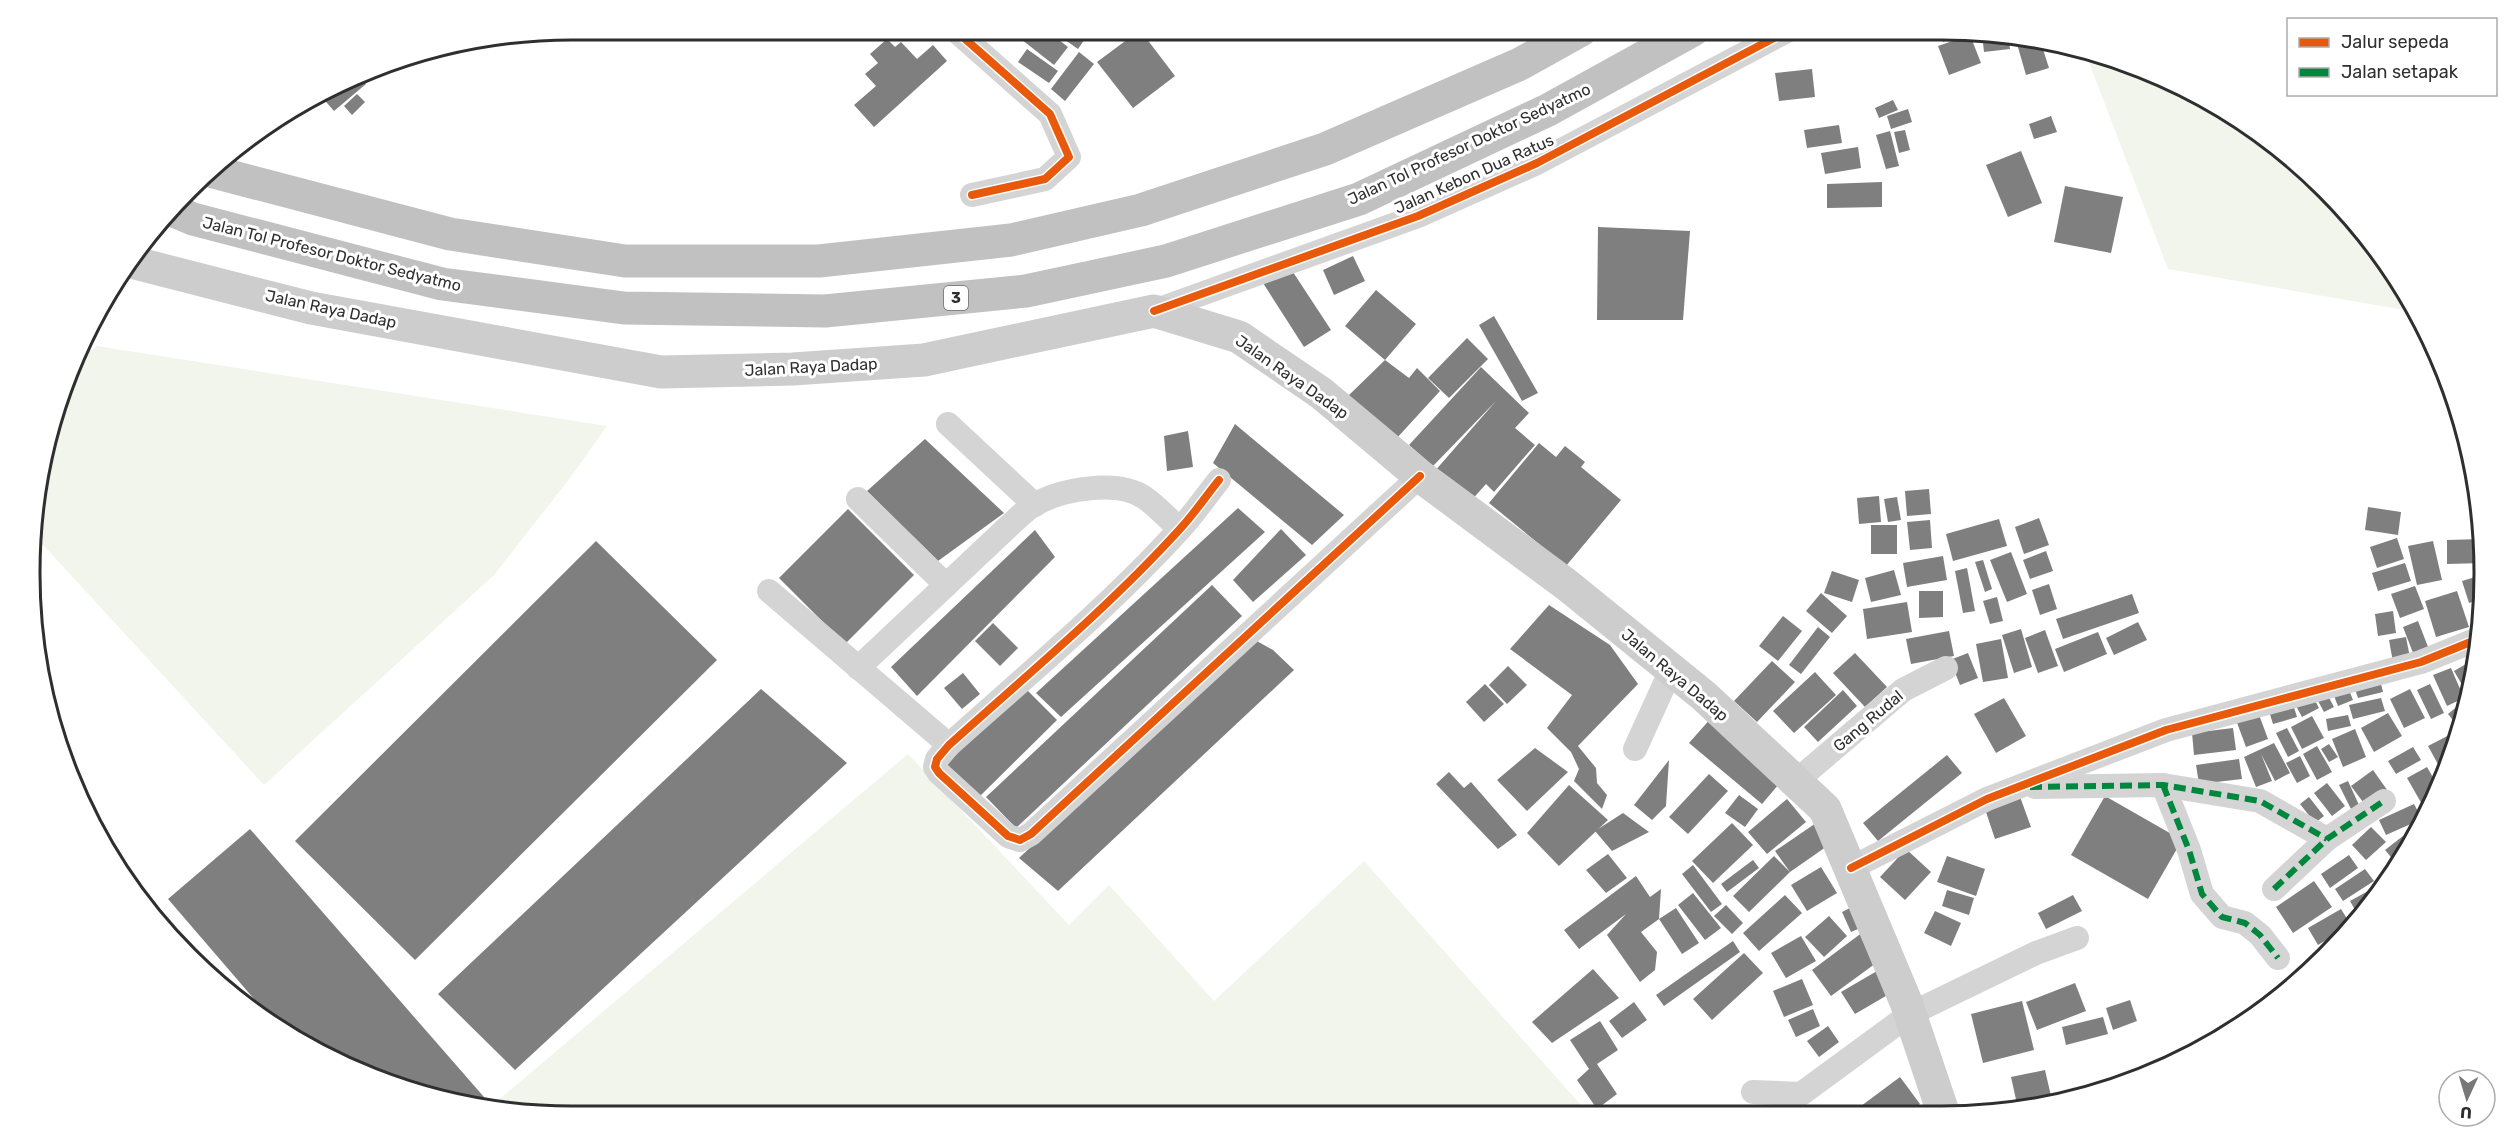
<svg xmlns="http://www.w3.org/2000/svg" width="2515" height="1146" viewBox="0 0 2515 1146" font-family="Rubik,sans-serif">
<rect width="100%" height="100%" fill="#fff"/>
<g fill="#f2f5ec">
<path d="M2085 52 2149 71 2243 121 2326 189 2393 271 2410 311 2168 269Z"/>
<path d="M97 346 607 426 570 478 494 575 264 785 34 535 40 467 82 357Z"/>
<path d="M908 754 1069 925 1109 885 1214 1001 1364 861 1588 1113 573 1116 489 1108Z"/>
</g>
<g fill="#7f7f7f">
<path d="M987 30H1000L995 36Z"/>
<path d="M1021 30H1046L1068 47 1054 65 1017 36Z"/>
<path d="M1061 30H1091L1078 49 1058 35Z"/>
<path d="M1140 30 1175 76 1133 108 1097 62Z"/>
<path d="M1939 30H1942L1968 33 1943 42Z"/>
<path d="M1982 34 2008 36 2010 49 1984 52Z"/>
<path d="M1970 35 1981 63 1949 75 1938 46Z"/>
<path d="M2015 37 2040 40 2049 68 2026 75Z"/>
<path d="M887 39 895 47 901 42 917 59 933 45 947 61 874 127 854 105 876 86 865 74 878 63 870 54Z"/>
<path d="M1027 49 1058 71 1049 83 1018 62Z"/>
<path d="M1079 52 1094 64 1065 101 1051 89Z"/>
<path d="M401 58 388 69 384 65 398 59Z"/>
<path d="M1812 69 1815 97 1779 101 1775 73Z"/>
<path d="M360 76 366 84 334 111 320 95Z"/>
<path d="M357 94 365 102 352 115 344 106Z"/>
<path d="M1893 100 1898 110 1879 118 1875 108Z"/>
<path d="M1908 109 1912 122 1891 129 1887 116Z"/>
<path d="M2051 116 2057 132 2034 139 2029 124Z"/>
<path d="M1839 125 1842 143 1807 148 1804 130Z"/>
<path d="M1905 130 1910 150 1899 153 1894 132Z"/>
<path d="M1890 131 1899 166 1886 169 1876 135Z"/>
<path d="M1858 147 1861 168 1825 174 1821 153Z"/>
<path d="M2021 151 2042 203 2008 217 1986 165Z"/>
<path d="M1882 182V207L1827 208V184Z"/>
<path d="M2065 186 2123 197 2111 253 2054 242Z"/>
<path d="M1598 227 1690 231 1683 320H1597Z"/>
<path d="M1353 256 1365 281 1334 295 1323 270Z"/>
<path d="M1289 266 1331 330 1304 347 1263 283Z"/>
<path d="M1376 290 1416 324 1385 360 1409 378 1417 368 1440 391 1396 439 1348 396 1385 360 1345 326Z"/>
<path d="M1494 316 1538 393 1522 401 1479 325Z"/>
<path d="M1467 338 1488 359 1449 398 1428 378Z"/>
<path d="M1481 367 1529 413 1515 428 1535 445 1494 492 1486 484 1469 503 1434 472 1496 401 1433 466 1409 445Z"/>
<path d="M1235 424 1344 515 1312 545 1213 463Z"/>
<path d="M1188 431 1193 467 1167 471 1164 436Z"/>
<path d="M925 439 1004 513 938 561 867 491Z"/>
<path d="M1539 443 1556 457 1565 446 1585 462 1581 467 1621 500 1566 566 1489 503Z"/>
<path d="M1929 489 1931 514 1907 516 1905 491Z"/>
<path d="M1879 496 1881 522 1859 524 1857 498Z"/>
<path d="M1897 497 1901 520 1888 522 1884 499Z"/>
<path d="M2368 507 2401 512 2398 535 2365 530Z"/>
<path d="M1238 508 1265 532 1061 717 1036 693Z"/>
<path d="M848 509 914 575 845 644 779 578Z"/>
<path d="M2039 518 2049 545 2024 554 2015 527Z"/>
<path d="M1999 519 2007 546 1953 561 1946 534Z"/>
<path d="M1930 520 1932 548 1910 550 1907 522Z"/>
<rect x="1871" y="525" width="26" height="29"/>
<path d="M1281 529 1306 555 1253 602 1233 580Z"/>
<path d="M1035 530 1055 557 917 696 891 667Z"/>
<path d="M2397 538 2404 559 2377 568 2370 547Z"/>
<path d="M2482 539 2484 563 2447 564V540Z"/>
<path d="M596 541 717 660 415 960 295 841Z"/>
<path d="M2433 541 2442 580 2417 585 2408 546Z"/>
<path d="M2046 551 2053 571 2030 579 2023 560Z"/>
<path d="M2011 552 2027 594 2007 602 1990 560Z"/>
<path d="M1943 556 1947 580 1907 587 1903 563Z"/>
<path d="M1983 560 1992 589 1985 592 1975 562Z"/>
<path d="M2405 563 2411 581 2378 591 2372 573Z"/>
<path d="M1967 568 1975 611 1963 613 1955 571Z"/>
<path d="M1894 570 1901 595 1871 602 1865 578Z"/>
<path d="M1832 571 1859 580 1852 602 1824 593Z"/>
<path d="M2485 574 2482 599 2469 603 2462 581Z"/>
<path d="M2049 584 2057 609 2040 615 2032 590Z"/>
<path d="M1212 585 1242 616 1016 828 986 797Z"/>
<path d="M2415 586 2424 609 2400 618 2391 594Z"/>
<path d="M1919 591H1943V617L1919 618Z"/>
<path d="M2457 591 2469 627 2436 637 2425 601Z"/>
<path d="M1821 593 1847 616 1832 633 1806 611Z"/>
<path d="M2132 594 2139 613 2063 639 2056 619Z"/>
<path d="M1997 597 2003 621 1990 624 1983 601Z"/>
<path d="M1907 602 1912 632 1867 639 1863 609Z"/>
<path d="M1549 605 1610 645 1638 684 1578 746 1596 768 1597 783 1607 795 1602 809 1574 781 1579 769 1571 752 1547 728 1572 695 1510 649Z"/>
<path d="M2393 611 2396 633 2378 636 2375 614Z"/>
<path d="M2481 614 2479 633 2472 618Z"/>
<path d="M1783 616 1802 631 1778 661 1759 646Z"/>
<path d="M2418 621 2430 652 2415 658 2403 627Z"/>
<path d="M2138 622 2147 640 2114 655 2106 638Z"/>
<path d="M993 623 1018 648 1000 666 975 641Z"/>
<path d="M1818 627 1830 637 1801 674 1789 665Z"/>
<path d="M2021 629 2032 667 2014 673 2002 635Z"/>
<path d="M2045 630 2058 666 2038 673 2025 638Z"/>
<path d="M1949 631 1954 656 1911 664 1906 639Z"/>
<path d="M2098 632 2107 654 2064 672 2055 649Z"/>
<path d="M2406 637 2410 658 2393 662 2389 640Z"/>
<path d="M2001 639 2008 678 1983 682 1976 644Z"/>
<path d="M1255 640 1273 650 1294 670 1058 891 1019 858Z"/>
<path d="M2477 651 2476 670 2468 657Z"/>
<path d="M1855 653 1887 687 1865 707 1833 673Z"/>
<path d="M1968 653 1978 678 1960 685 1950 660Z"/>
<path d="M1772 661 1795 682 1757 722 1734 701Z"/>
<path d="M2466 664 2475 679 2468 695 2454 671Z"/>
<path d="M1508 666 1527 685 1507 704 1489 685Z"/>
<path d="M2451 668 2464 698 2447 706 2433 675Z"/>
<path d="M1815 672 1836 695 1794 733 1773 711Z"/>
<path d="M963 673 980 694 962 709 944 688Z"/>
<path d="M2380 680 2383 692 2358 698 2354 686Z"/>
<path d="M1485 684 1504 704 1484 722 1466 702Z"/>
<path d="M2430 684 2444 713 2431 719 2417 690Z"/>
<path d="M1022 685 1057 720 978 798 943 763Z"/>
<path d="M2347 685 2353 700 2338 706 2332 691Z"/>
<path d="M761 689 847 763 515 1070 438 994Z"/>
<path d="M2410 689 2425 718 2404 728 2390 699Z"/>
<path d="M1843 690 1857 706 1818 742 1804 727Z"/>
<path d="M2327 694 2334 707 2324 712 2317 699Z"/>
<path d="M2312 695 2319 708 2302 717 2295 704Z"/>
<path d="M2004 698 2026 736 1996 753 1974 714Z"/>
<path d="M2381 698 2385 711 2353 719 2349 705Z"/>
<path d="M2292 701 2297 717 2273 724 2268 708Z"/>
<path d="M2460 704 2465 710 2460 729 2448 714Z"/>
<path d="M2258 712 2268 739 2246 747 2236 720Z"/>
<path d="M2388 713 2402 736 2374 752 2361 728Z"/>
<path d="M2348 715 2351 726 2328 731 2326 719Z"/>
<path d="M2312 716 2324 738 2302 749 2291 727Z"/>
<path d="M1712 717 1784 778 1762 804 1689 743Z"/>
<path d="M2233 728 2236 750 2194 755 2192 733Z"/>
<path d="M2287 728 2299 751 2288 757 2276 733Z"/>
<path d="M2355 729 2366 757 2343 767 2332 739Z"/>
<path d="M2457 731 2458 733 2445 777 2428 746Z"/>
<path d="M2274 743 2290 773 2275 781 2261 754 2272 781 2256 787 2244 757Z"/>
<path d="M2329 744 2338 757 2329 762 2321 749Z"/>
<path d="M2317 746 2332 772 2317 780 2303 754Z"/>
<path d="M2413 747 2421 760 2396 774 2388 761Z"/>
<path d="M1535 748 1568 772 1527 811 1497 780Z"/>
<path d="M1947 755 1962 773 1878 841 1863 823Z"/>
<path d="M2300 756 2310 776 2297 783 2286 763Z"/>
<path d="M2239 759 2242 779 2199 784 2196 765Z"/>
<path d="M1669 760 1666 806 1652 820 1634 805Z"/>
<path d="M2427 767 2439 788 2432 801 2423 806 2407 778Z"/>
<path d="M2373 770 2390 794 2369 810 2351 786Z"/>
<path d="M1449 772 1464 788 1471 782 1517 835 1498 849 1436 784Z"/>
<path d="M1709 774 1728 791 1688 834 1669 817Z"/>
<path d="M2348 781 2359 805 2351 809 2339 785Z"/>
<path d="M2327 783 2345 806 2332 816 2314 793Z"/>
<path d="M1569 785 1608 820 1559 866 1527 833Z"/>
<path d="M2019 794 2031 827 1995 839 1984 806Z"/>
<path d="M1739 795 1758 809 1745 827 1725 813Z"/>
<path d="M2105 796 2182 840 2148 899 2071 855Z"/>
<path d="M2309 797 2324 816 2315 823 2300 804Z"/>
<path d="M1787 799 1806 822 1767 854 1748 832Z"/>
<path d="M2414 804 2422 819 2386 835 2379 820Z"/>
<path d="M1623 813 1649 832 1612 851 1595 831Z"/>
<path d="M1819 821 1833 842 1790 872 1749 912 1733 896 1774 856 1790 872 1775 851Z"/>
<path d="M1732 823 1753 845 1713 883 1692 861Z"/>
<path d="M2371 827 2386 842 2366 860 2352 845Z"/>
<path d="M250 829 484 1097 473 1106 366 1075 267 1014 168 899Z"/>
<path d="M2403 836 2408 842 2396 863 2385 850Z"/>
<path d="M1906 849 1931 872 1905 900 1880 877Z"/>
<path d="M1608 854 1627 878 1606 893 1586 870Z"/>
<path d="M2349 855 2358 868 2330 888 2321 874Z"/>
<path d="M1947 856 1985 869 1976 896 1937 882Z"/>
<path d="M1753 860 1759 868 1727 892 1721 884Z"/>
<path d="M1693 865 1722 904 1711 912 1682 874Z"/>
<path d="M1821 867 1837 893 1807 911 1791 885Z"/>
<path d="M2365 869 2374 881 2343 901 2335 889Z"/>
<path d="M1636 876 1650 897 1661 889 1659 919 1641 932 1657 952 1655 970 1640 982 1607 935 1626 914 1579 949 1564 930Z"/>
<path d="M2314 881 2332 907 2293 933 2276 907Z"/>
<path d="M2379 885 2381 889 2373 903 2359 917 2350 901Z"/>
<path d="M1947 890 1974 898 1969 915 1942 906Z"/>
<path d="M1693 893 1721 928 1705 940 1678 905Z"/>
<path d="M1785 895 1802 913 1759 951 1743 933Z"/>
<path d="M2073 895 2082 911 2046 929 2038 913Z"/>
<path d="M1726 905 1743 923 1732 934 1714 916Z"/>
<path d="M1856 905 1865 926 1851 932 1842 912Z"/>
<path d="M1676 908 1699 943 1682 954 1659 919Z"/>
<path d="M2341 909 2351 925 2318 945 2308 928Z"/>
<path d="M1935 911 1961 923 1951 946 1924 933Z"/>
<path d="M1829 916 1847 936 1824 957 1805 937Z"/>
<path d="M1863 932 1883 958 1831 996 1812 970Z"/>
<path d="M1801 936 1816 961 1786 978 1771 953Z"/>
<path d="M1733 941 1740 952 1664 1006 1656 995Z"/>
<path d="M2328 946 2329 947 2312 964 2310 961Z"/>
<path d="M1744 953 1763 973 1712 1020 1693 999Z"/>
<path d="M1593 969 1619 998 1552 1043 1532 1022Z"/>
<path d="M1877 971 1891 993 1855 1014 1841 992Z"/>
<path d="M1802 979 1813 1005 1784 1017 1773 991Z"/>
<path d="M2075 983 2086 1011 2037 1030 2026 1002Z"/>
<path d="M2130 1000 2137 1021 2113 1030 2106 1008Z"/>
<path d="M2022 1001 2034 1050 1983 1063 1971 1014Z"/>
<path d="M1634 1002 1647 1020 1622 1038 1609 1021Z"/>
<path d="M1813 1009 1820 1026 1796 1037 1788 1020Z"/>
<path d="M2103 1017 2108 1034 2066 1045 2062 1027Z"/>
<path d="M1600 1021 1618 1050 1597 1064 1617 1094 1597 1109 1577 1080 1589 1069 1570 1040Z"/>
<path d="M1828 1026 1839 1042 1819 1057 1807 1041Z"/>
<path d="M2045 1070 2051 1096 2017 1104 2011 1077Z"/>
<path d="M1900 1077 1920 1104 1910 1112H1853Z"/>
</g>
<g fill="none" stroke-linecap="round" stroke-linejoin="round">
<g stroke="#d4d4d4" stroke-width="24">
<path d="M955 30 1050 114 1069 157 1045 179 972 195"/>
<path d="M1154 311 1418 216 1537 163 1789 30"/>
<path d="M948 424 1035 505"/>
<path d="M1219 480C1206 496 1194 514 1179 530 1109 607 1027 675 949 745L937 759 935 767 939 773 1008 836 1020 840 1031 834 1420 476"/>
<path d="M858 499 946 585"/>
<path d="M769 591 949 745"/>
<path d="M858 668 1009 526C1017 519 1025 510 1034 505 1061 489 1118 479 1145 498 1158 507 1168 519 1180 529"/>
<path d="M1635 749 1671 670"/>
<path d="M1795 782 1903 690 1946 668"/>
<path d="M2163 785 2189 850 2202 894 2222 917 2245 923 2260 935 2278 958"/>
<path d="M2035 787 2163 785 2260 801 2327 839"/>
<path d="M1851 868 1987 799 2166 730 2421 662 2478 639"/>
<path d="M2274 889 2327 839 2384 801"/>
<path d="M1753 1092 1801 1094 1910 1014 2036 953 2077 938"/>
</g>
<path stroke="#cdcdcd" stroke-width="33" d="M135 263 311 308 661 372 793 369 924 360 1154 311 1239 337 1321 393 1420 476 1567 585 1704 696 1825 809 1906 1002 1943 1112"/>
<g stroke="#c1c1c1" stroke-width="33">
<path d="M210 171 450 234 625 261H819L1011 240 1141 210 1325 149 1520 64 1581 30"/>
<path d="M176 212 193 219 442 284 624 308 825 311 1026 291 1166 261 1359 199 1548 110 1693 30"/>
</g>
<g stroke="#00873e" stroke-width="6" stroke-dasharray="12 6" stroke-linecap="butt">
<path d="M2163 785 2189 850 2202 894 2222 917 2245 923 2260 935 2278 958"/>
<path d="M2030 787 2163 785 2260 801 2327 839"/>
<path d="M2274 889 2327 839 2384 801"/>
</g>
<defs>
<g id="cycleway">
<path d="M955 30 1050 114 1069 157 1045 179 972 195"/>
<path d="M1154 311 1418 216 1537 163 1789 30"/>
<path d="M1219 480C1206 496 1194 514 1179 530 1109 607 1027 675 949 745L937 759 935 767 939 773 1008 836 1020 840 1031 834 1420 476"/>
<path d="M1851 868 1987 799 2166 730 2421 662 2478 639"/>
</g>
</defs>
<use href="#cycleway" stroke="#fff" stroke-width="11"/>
<use href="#cycleway" stroke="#e8590c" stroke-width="8"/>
</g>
<g text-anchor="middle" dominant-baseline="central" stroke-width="6" stroke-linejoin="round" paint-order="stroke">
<rect fill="#fff" stroke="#6d6d6d" stroke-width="1.5" x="944" y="286" width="24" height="24" rx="4.5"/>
<g font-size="15" font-weight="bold" fill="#2f2f2f">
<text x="956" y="298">3</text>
</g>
<g font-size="16" fill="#2f2f2f" stroke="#fff">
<text transform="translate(1469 144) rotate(-25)">Jalan Tol Profesor Doktor Sedyatmo</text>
<text transform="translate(1474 174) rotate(-24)">Jalan Kebon Dua Ratus</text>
<text transform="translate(332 254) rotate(14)">Jalan Tol Profesor Doktor Sedyatmo</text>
<text transform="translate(331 309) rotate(12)">Jalan Raya Dadap</text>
<text transform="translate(811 367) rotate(-3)">Jalan Raya Dadap</text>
<text transform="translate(1292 377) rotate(35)">Jalan Raya Dadap</text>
<text transform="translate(1675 675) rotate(40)">Jalan Raya Dadap</text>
<text transform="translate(1868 721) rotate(-40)">Gang Rudal</text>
</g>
</g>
<path d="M0 0H2515V1146H0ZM572 40H1942A532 532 0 0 1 2474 572V574A532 532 0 0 1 1942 1106H572A532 532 0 0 1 40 574V572A532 532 0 0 1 572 40Z" fill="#fff" fill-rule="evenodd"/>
<path fill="none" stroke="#2f2f2f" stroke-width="3" d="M572 40H1942A532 532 0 0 1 2474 572V574A532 532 0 0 1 1942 1106H572A532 532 0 0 1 40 574V572A532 532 0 0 1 572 40Z"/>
<rect x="2287" y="18" width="210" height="78" fill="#ffffff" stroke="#acacac" stroke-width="1.5"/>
<rect x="2299" y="38" width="30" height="9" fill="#e8590c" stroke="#acacac" stroke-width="1.5"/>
<text x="2341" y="48" font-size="18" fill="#2f2f2f">Jalur sepeda</text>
<rect x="2299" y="68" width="30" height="9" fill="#00873e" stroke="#acacac" stroke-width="1.5"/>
<text x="2341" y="78" font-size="18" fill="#2f2f2f">Jalan setapak</text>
<g transform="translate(2467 1098) rotate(184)"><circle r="28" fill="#ffffff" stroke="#acacac" stroke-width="1.5"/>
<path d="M0-4.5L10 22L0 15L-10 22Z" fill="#787878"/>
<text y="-9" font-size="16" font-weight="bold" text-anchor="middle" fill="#2f2f2f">U</text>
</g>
</svg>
